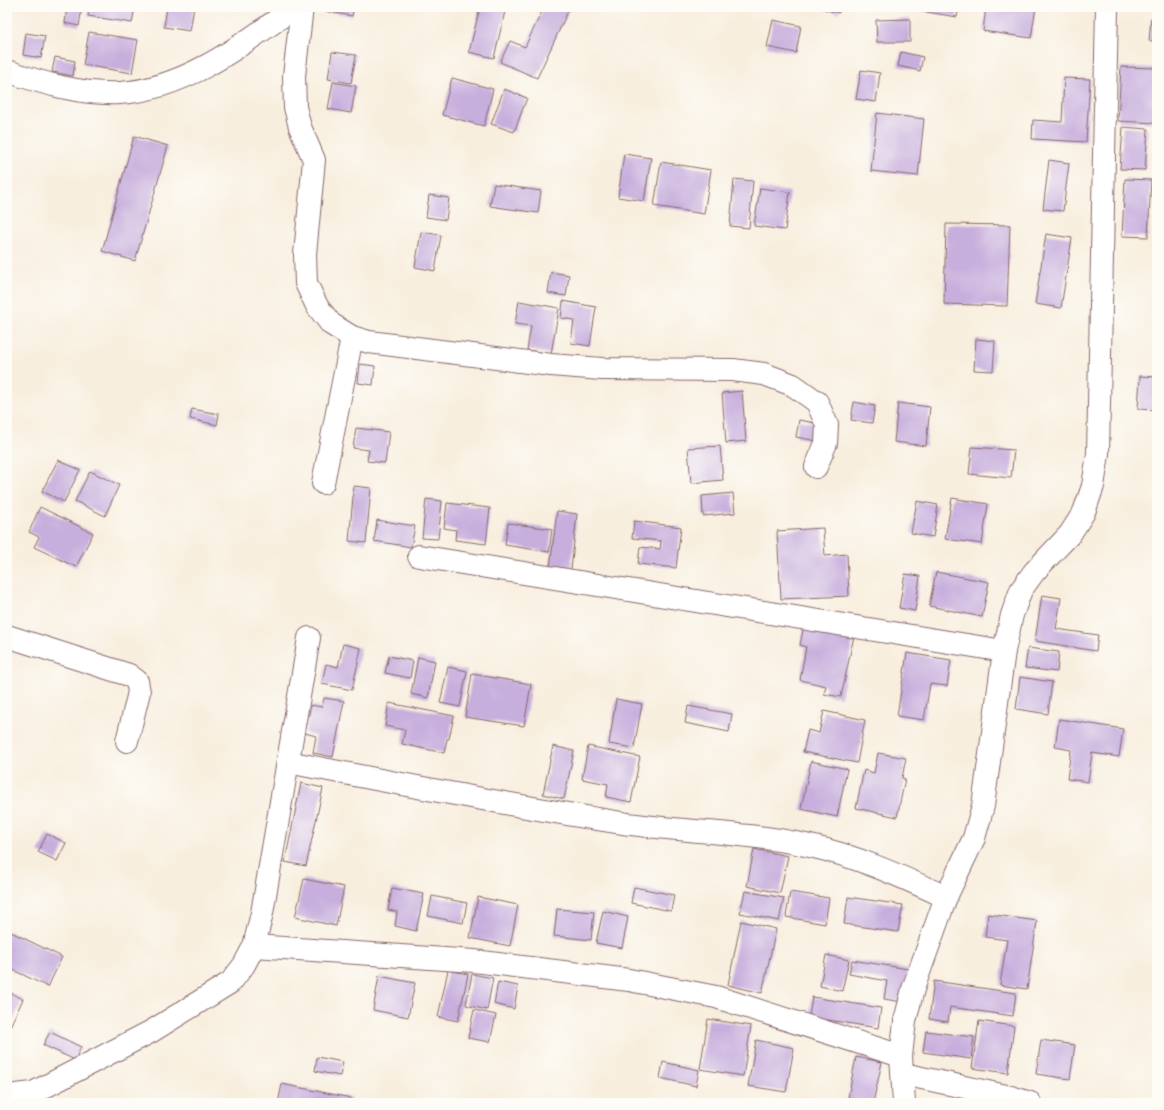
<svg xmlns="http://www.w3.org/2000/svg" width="1164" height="1110" viewBox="0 0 1164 1110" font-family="'Shantell Sans',sans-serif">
<rect width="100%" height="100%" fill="#fdfcf7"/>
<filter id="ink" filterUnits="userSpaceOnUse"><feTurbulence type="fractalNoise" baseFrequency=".025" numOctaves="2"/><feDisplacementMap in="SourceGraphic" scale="8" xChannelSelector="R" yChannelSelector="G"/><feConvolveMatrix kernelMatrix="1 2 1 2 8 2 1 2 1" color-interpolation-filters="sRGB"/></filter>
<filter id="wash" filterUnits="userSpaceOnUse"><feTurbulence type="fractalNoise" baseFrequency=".012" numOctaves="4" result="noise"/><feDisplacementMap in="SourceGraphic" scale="16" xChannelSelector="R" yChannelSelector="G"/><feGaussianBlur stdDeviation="0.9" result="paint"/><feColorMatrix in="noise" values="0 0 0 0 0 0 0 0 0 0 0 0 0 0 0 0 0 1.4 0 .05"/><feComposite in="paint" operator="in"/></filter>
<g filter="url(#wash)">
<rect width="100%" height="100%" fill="#f8eede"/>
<g id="blocks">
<g fill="#c7afdd">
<path d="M67 7H82L79 26 65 23Z"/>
<path d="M89 7H135L132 23 88 16Z"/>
<path d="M167 7H194L190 31 164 27Z"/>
<path d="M246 7H276L275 12Z"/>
<path d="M325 7H354L352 16 324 11Z"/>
<path d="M480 7H506L494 58 469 52Z"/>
<path d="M538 7H570L537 78 500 62 510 41 525 47 543 9Z"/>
<path d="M815 7H840L839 13Z"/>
<path d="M910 7H959L957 17 909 9Z"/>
<path d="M986 7H1036L1031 38 983 31Z"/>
<path d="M1151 18H1157V41H1149Z"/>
<path d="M910 19V42H877L876 20Z"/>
<path d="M773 20 801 26 796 53 767 47Z"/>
<path d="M89 32 138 40 132 73 83 65Z"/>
<path d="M26 33 45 36 41 58 23 55Z"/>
<path d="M332 52 356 55 351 83 328 79Z"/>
<path d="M901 52 923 57 920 71 898 66Z"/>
<path d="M55 57 75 61 73 76 52 72Z"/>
<path d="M1121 67 1157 68V123L1118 121Z"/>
<path d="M861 70 880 73 876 102 856 99Z"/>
<path d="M452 78 493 89 484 126 442 115Z"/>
<path d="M1064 78 1090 79 1086 142 1032 139 1033 120 1062 122Z"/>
<path d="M333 82 356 86 351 113 328 109Z"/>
<path d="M504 89 527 98 514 132 491 124Z"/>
<path d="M877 113 924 119 918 176 871 171Z"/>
<path d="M1123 127 1148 129 1145 170 1120 169Z"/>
<path d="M134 136 168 146 135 261 102 251Z"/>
<path d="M624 154 651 158 644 201 618 197Z"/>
<path d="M1049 160 1069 163 1063 211 1043 209Z"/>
<path d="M661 162 711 170 704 214 654 206Z"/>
<path d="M734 179 753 181 749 228 730 226Z"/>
<path d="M1125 179 1151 180 1148 237 1122 236Z"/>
<path d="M494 184 541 191 538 213 490 206Z"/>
<path d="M760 188 790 192 785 230 754 226Z"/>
<path d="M429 195 449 198 446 220 426 217Z"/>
<path d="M946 224 1010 225 1007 306 944 304Z"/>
<path d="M421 232 441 235 435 271 415 267Z"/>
<path d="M1046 234 1072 238 1061 308 1035 304Z"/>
<path d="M551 272 569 275 566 296 548 293Z"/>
<path d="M519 301 559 308 551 354 527 350 531 326 515 324Z"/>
<path d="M563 301 596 307 590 346 571 343 574 320 561 318Z"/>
<path d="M976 339 995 341 993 371 974 370Z"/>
<path d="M360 364 375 366 373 385 358 383Z"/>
<path d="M1140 376 1157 377V410L1138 409Z"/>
<path d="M742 391 746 441 726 443 722 393Z"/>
<path d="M854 402 875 406 872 423 851 420Z"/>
<path d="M898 403 930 407 926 446 894 442Z"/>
<path d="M192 409 219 414 217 425 190 419Z"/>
<path d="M799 420 820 424 817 441 796 437Z"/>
<path d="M356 428 389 432 385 463 367 461 369 450 353 448Z"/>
<path d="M720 446 723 480 691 483 688 448Z"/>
<path d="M972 447 1014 450 1011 478 969 474Z"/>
<path d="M58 460 80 470 64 502 42 491Z"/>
<path d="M90 471 119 485 105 516 75 501Z"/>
<path d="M354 486 371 488 366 543 349 541Z"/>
<path d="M733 493 735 513 703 516 702 496Z"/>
<path d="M952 498 988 504 982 544 945 539Z"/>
<path d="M426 499 442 501 438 539 422 538Z"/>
<path d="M917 501 938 505 933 537 911 533Z"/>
<path d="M447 503 490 508 486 544 455 540 456 530 444 528Z"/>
<path d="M40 507 93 533 76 567 34 547 39 537 29 532Z"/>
<path d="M557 511 577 514 571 570 550 567Z"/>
<path d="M377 520 415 526 411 547 374 541Z"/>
<path d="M634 521 681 527 676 568 638 564 640 547 660 549 661 541 632 538Z"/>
<path d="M508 523 552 529 549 552 505 545Z"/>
<path d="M823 528 825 556 847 554 849 596 781 599 777 531Z"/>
<path d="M936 572 989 582 982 617 929 606Z"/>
<path d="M905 574 920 576 915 611 899 608Z"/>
<path d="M1042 595 1061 598 1056 629 1098 635 1096 651 1035 641Z"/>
<path d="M804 625 854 636 841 697 824 694 826 686 800 680 806 647 800 645Z"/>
<path d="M343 644 361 648 352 690 322 684 326 664 338 667Z"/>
<path d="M1028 648 1059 652 1057 672 1025 668Z"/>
<path d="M907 653 951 660 947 686 930 684 924 720 897 716Z"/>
<path d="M389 656 413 661 410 678 385 673Z"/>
<path d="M418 657 435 661 428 698 411 694Z"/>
<path d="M448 667 467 671 460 707 440 703Z"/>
<path d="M472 674 531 684 524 726 465 717Z"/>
<path d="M1020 677 1052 682 1048 714 1016 709Z"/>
<path d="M324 698 344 701 333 757 313 753 316 736 305 733 311 705 322 707Z"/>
<path d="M616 699 642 704 634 748 609 744Z"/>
<path d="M389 703 454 716 449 739H447L444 753 402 744 405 730 385 726Z"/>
<path d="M688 706 732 714 729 732 685 723Z"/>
<path d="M824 711 865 720 857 763 803 752 808 730 819 733Z"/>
<path d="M1059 719 1123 729 1119 757 1092 753 1088 782 1067 779 1071 750 1055 747Z"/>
<path d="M553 746 574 751 564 799 543 794Z"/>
<path d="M588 746 640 757 631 802 606 797 608 784 582 779Z"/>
<path d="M878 753 906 758 902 778 905 779 897 817 856 808 864 770 874 773Z"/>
<path d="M811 761 847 769 837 817 801 809Z"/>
<path d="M301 783 323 788 306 866 285 862Z"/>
<path d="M47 834 66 843 57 861 38 852Z"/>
<path d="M754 849 788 856 780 893 747 886Z"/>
<path d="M304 879 344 887 336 926 295 917Z"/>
<path d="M634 887 674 895 671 911 631 903Z"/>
<path d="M392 888 424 894 416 931 395 926 397 912 388 910Z"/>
<path d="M745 891 784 898 779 921 740 913Z"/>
<path d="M790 892 829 898 825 924 786 917Z"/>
<path d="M432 896 467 903 463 923 428 916Z"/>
<path d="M478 897 518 905 510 946 470 938Z"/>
<path d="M848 897 903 905 898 932 844 924Z"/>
<path d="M557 909 594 912 591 940 554 936Z"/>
<path d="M603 911 628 917 622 948 596 943Z"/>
<path d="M988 914 1037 921 1027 989 1000 985 1007 940 985 937Z"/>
<path d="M741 921 776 929 762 993 728 985Z"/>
<path d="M9 931 62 957 48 987 7 967V935Z"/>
<path d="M826 955 849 960 842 991 820 986Z"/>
<path d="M852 960 908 969 902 1002 884 999 887 981 849 974Z"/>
<path d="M448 970 468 974 458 1021 438 1017Z"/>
<path d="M472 974 493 978 487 1010 466 1005Z"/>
<path d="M379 976 415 983 408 1017 373 1010Z"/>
<path d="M934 981 1016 993 1013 1016 950 1007 948 1022 929 1019Z"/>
<path d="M498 982 518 986 514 1009 494 1004Z"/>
<path d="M7 991 23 999 7 1033Z"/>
<path d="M812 997 881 1008 878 1028 809 1017Z"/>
<path d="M474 1010 496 1015 490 1042 468 1038Z"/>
<path d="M708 1019 751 1026 743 1076 700 1069Z"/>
<path d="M979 1021 1014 1026 1008 1073 972 1068Z"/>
<path d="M926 1031 974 1037 971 1059 923 1052Z"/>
<path d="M50 1032 81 1047 75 1060 43 1045Z"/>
<path d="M756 1040 794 1048 786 1092 748 1086Z"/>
<path d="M1041 1040 1075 1045 1070 1079 1036 1074Z"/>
<path d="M317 1057 343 1062 340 1076 315 1071Z"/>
<path d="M856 1057 882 1062 873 1103H847Z"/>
<path d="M663 1062 699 1070 696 1086 660 1078Z"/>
<path d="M282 1084 351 1098 350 1103H278Z"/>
</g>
</g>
</g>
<g filter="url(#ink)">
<use href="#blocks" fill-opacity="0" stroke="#87676a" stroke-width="1"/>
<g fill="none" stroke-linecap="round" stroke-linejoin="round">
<defs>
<g id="minor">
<path d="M302 7 294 76 295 107 300 127 314 160 305 254 306 283 317 306 331 324 352 337 369 342 551 365 602 369 733 370 764 374 793 385 817 402 827 425 826 443 816 467"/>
<path d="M7 71C42 83 82 95 120 93 186 89 243 44 295 7"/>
<path d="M323 483 352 337"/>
<path d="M419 556 1004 651"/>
<path d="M7 636 129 675 137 681 139 692 127 741"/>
<path d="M288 762C399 784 510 805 622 823 684 832 748 832 810 846 857 856 902 877 946 897"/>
<path d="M254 946 474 961 629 980 716 997 901 1056"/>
<path d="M903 1074 1011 1097 1030 1103"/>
<path d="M7 1096 33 1093 152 1031 231 982 244 965 254 946 262 913 309 638"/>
<path d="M904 1103 901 1056 905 1021 913 989 946 897 974 838 983 806 1004 651 1012 615 1021 590 1034 572 1070 534 1084 512 1093 486 1098 454 1107 7"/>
</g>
</defs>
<use href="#minor" stroke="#87676a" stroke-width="24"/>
<use href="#minor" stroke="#fff" stroke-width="22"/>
</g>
</g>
<rect width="1164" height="1110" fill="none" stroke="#fdfcf7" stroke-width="24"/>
</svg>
